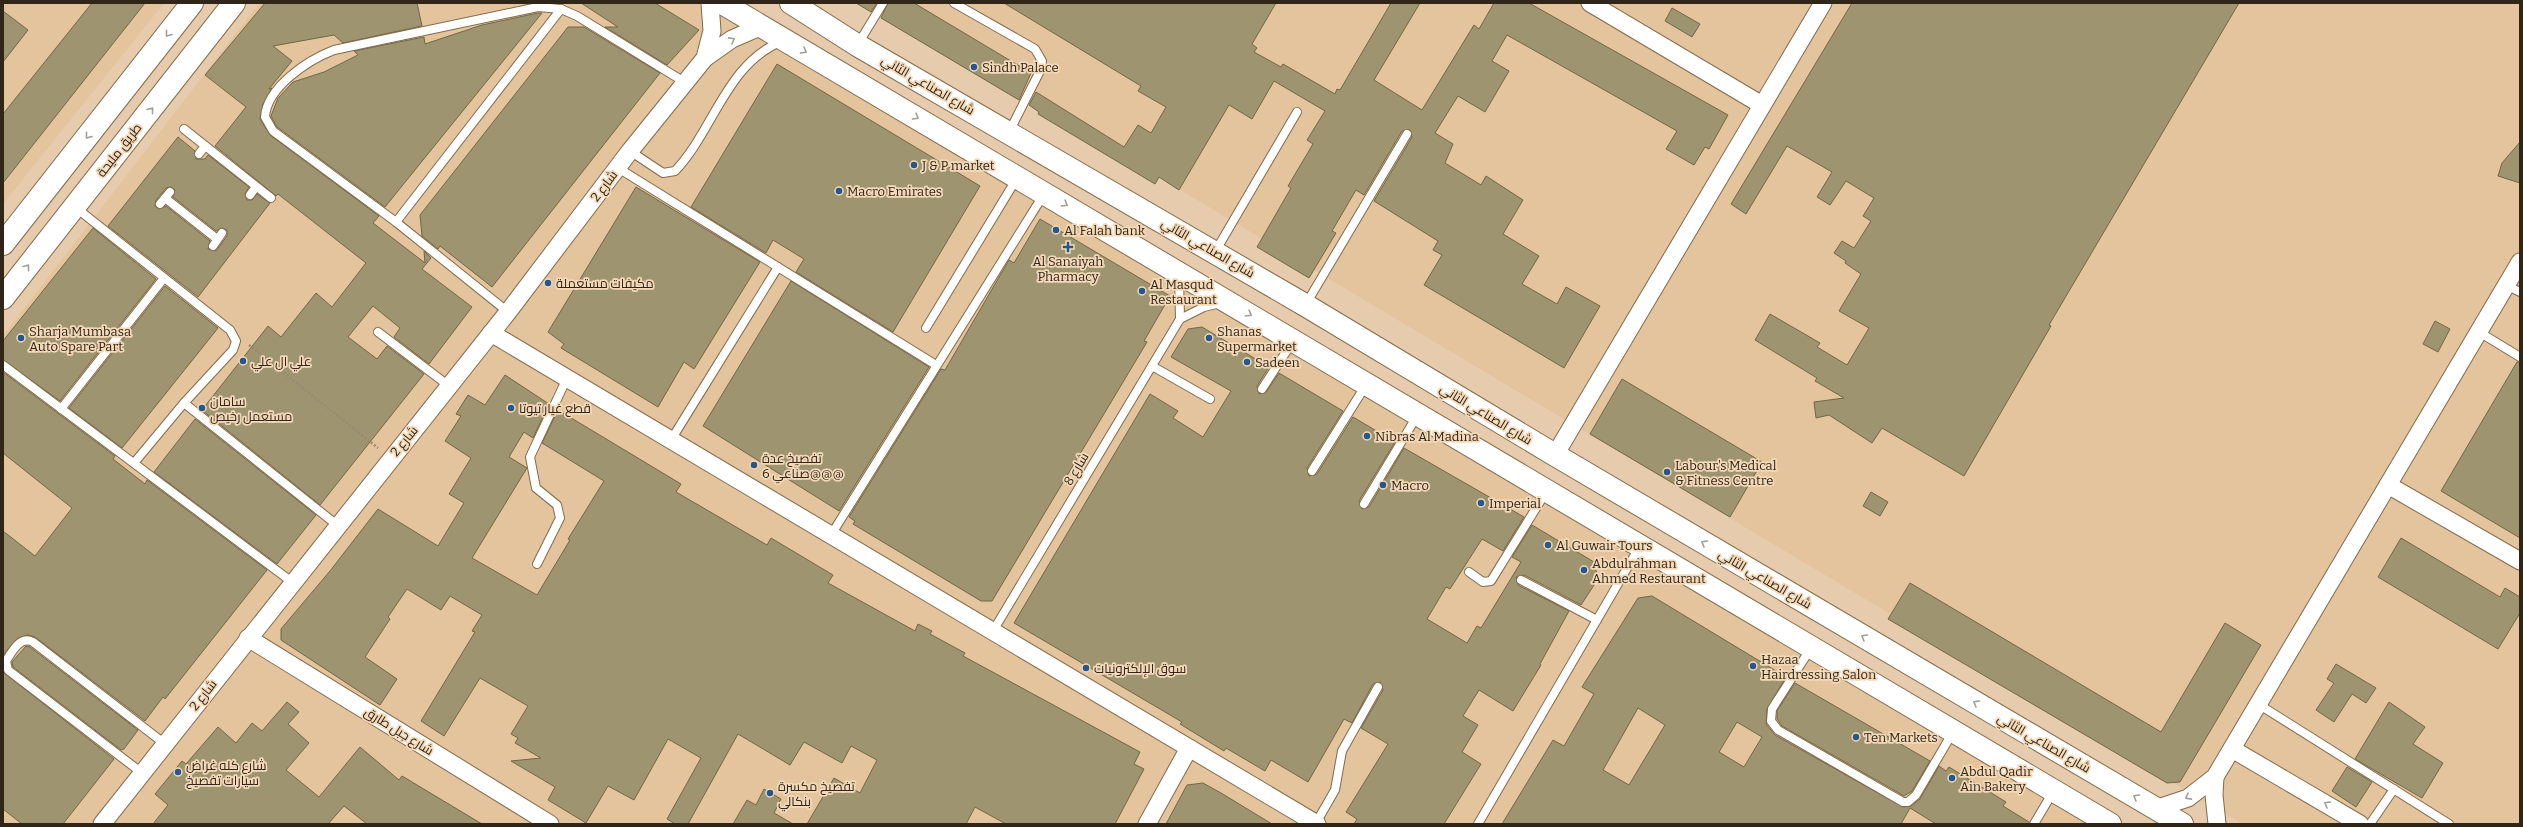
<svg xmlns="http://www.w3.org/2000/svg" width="2523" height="827" viewBox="0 0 2523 827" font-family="Bitter,Cairo,serif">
<rect width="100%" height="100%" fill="#e6ccac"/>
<g fill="#e3c49d">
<path d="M3 3H164L3 204Z"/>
<path d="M259 3H703L2094 824H3V336Z"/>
<path d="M867 3H2520V824H2242Z"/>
</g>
<g fill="#9f9470" stroke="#726744" fill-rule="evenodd">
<path d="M92 3H145L3 183V114Z"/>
<path d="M265 3H417L422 26 343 43 334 35 273 46 292 61 269 89 272 88 263 104 260 119 270 135 379 216 373 223 425 263 424 251 431 258 422 269 472 307 429 364 394 337 400 328 373 306 348 337 377 359 387 346 424 374 320 505 202 410 268 326 281 337 316 293 332 307 366 263 278 194 276 196 215 146 246 107 205 75Z"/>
<path d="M581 3H655L699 30 667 65 605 27H618Z"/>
<path d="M856 3H877L871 12Z"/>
<path d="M888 3H914L1031 73 1019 100 881 18Z"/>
<path d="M1004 3H1276L1252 44 1257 48 1254 52 1281 67 1283 64 1335 94 1337 89 1340 90 1391 3H1420L1374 80 1422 110 1474 25 1479 29 1494 3H1529L1728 115 1709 149 1705 147 1694 165 1666 149 1677 131 1507 35 1492 61 1509 71 1485 112 1458 96 1435 133 1453 144 1445 163 1481 185 1486 176 1523 200 1503 234 1539 256 1522 284 1557 304 1566 287 1600 306 1564 368 1424 285 1442 255 1433 250 1438 241 1374 201 1412 137 1410 130 1402 131 1364 195 1356 190 1332 231 1336 233 1309 278 1257 247 1291 188 1288 186 1313 144 1307 140 1325 111 1274 81 1252 119 1229 105 1179 190 1159 177 1155 184 1038 114 1039 112 1029 105 1036 92 1124 147 1138 125 1151 133 1166 107 1138 91 1141 86Z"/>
<path d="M1852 3H2239L2049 325 2051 326 1964 476 1882 428 1872 443 1829 415 1816 418 1814 402 1844 398 1815 381 1817 378 1755 340 1770 314 1820 343 1817 347 1847 365 1869 328 1839 311 1861 274 1845 263 1846 261 1834 253 1842 241 1854 248 1871 221 1863 216 1874 198 1846 181 1830 205 1817 197 1832 172 1787 146 1746 214 1731 204Z"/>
<path d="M1672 8 1700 24 1692 37 1665 21Z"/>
<path d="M3 11 28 30 3 62Z"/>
<path d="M538 13H542L385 207 277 127 271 116 278 98 293 82 324 72 358 55 354 51 424 37 425 44 482 25Z"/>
<path d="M568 27H584L660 73 492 287 440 246 438 249 422 236 420 215Z"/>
<path d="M777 64 980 186 893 332 796 272 804 259 773 240 766 253 691 207Z"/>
<path d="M178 137 195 151 196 159H205L208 155 249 187 245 194 247 200H252L257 194 270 203 198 297 108 226ZM171 187 175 190 173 197 216 231 222 228 227 230V236L216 251 208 249 210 241 166 206 159 209 155 206 156 200 166 188Z"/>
<path d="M2520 142V183L2498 176 2502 163Z"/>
<path d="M636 187 760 262 694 369 684 362 658 407 561 348 564 344 548 332Z"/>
<path d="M1040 219 1170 296 1144 341 1147 342 992 601H981L853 524 855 521 849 517 941 369 945 370 1009 260 1014 263Z"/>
<path d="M93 228 156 279 60 401 3 360V341Z"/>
<path d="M791 281 929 367 839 511 703 426Z"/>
<path d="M165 286 218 328 122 448 69 408Z"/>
<path d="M2435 321 2450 329 2438 352 2423 344Z"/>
<path d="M1202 327 1269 367 1257 386 1259 394 1266 392 1279 373 1343 411 1307 468 1309 476 1317 474 1353 417 1395 442 1359 501 1362 509 1369 507 1404 448 1524 517 1503 551 1482 539 1450 589 1446 587 1427 619 1467 643 1477 626 1481 628 1521 562 1512 557 1532 525 1594 562 1598 579 1581 605 1524 575 1516 577 1518 585 1569 611 1540 664 1541 665 1513 711 1479 690 1463 716 1478 725 1462 752 1481 764 1444 824H1354L1357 819 1346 812 1388 744 1361 728 1383 690 1380 682 1373 684 1352 723 1344 719 1308 782 1271 760 1265 771 1226 748 1224 751 1180 724 1182 722 1014 623 1150 394 1178 411 1173 418 1203 437 1231 391 1171 357 1188 329Z"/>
<path d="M2517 362H2520V538L2441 491Z"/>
<path d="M3 372 115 456 113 459 145 484 147 480 267 570 165 699 163 697 145 721 35 637 28 635 18 638 3 655V531L35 556 72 508 3 453Z"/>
<path d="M505 375 549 404 533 438 524 432 509 457 527 468 472 558 537 595 570 540 568 539 604 481 542 443 558 410 681 484 676 492 767 545 771 538 833 575 828 583 915 631 918 624 932 631 930 634 965 653 963 656 1140 752 1134 764 1144 769 1115 824H1006L975 807 966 824H807L834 778 860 793 877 760 851 746 842 763 804 742 790 765 738 734 688 824H675L667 819 701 758 668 739 634 800 608 786 586 823 548 800 555 787 511 761 541 758 515 743 518 738 511 734 528 706 480 678 444 736 421 721 475 632 472 631 482 615 450 596 441 610 407 589 388 617 390 619 365 657 397 679 380 705 281 640V629L330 571 378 509 438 546 464 503 449 494 471 458 445 441 461 416 456 414 468 395 485 405Z"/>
<path d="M1622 379 1762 462 1730 517 1590 434Z"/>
<path d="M195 419 316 515 277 564 154 472Z"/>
<path d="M1871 492 1888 502 1880 516 1863 506Z"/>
<path d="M2401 538 2500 597 2505 588 2520 597V613L2498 649 2378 577Z"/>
<path d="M1910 583 2161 732 2225 623 2261 645 2180 782 2167 783 1888 619Z"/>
<path d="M1652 596 1786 677 1767 709 1766 724 1775 735 1903 807 1911 806 1920 799 1939 766 1946 771 1949 767 2006 802 2003 806 2029 822V824H1936L1910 808 1901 824H1502L1553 740 1564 746 1594 694 1582 687 1638 598ZM1638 708 1665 725 1629 785 1603 770ZM1737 722 1762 737 1744 767 1719 752Z"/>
<path d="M26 646 30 647 138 730 124 749 121 750 13 667 12 662Z"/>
<path d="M2336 664 2376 688 2366 703 2352 694 2334 722 2316 710 2334 683 2327 679Z"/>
<path d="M3 672 114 759 63 824H22L3 809Z"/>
<path d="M1795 683 1930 761 1912 791 1904 796 1782 726 1777 719V711Z"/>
<path d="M287 702 299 712 288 724 309 743 286 770 319 797 360 747 399 780 402 776 482 824H367L344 806 328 824H153L168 805 155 794 182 761 186 764 218 727 236 743 252 723 262 731Z"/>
<path d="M2389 702 2425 727 2413 744 2443 763 2422 798 2355 759Z"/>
<path d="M2347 767 2372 782 2356 807 2332 791Z"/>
<path d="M1203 783 1221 793 1272 824H1166L1187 785Z"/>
<path d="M764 789 781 799 774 813 793 824H733L747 800 756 805Z"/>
</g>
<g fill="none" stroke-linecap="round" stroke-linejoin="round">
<defs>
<g id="service">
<path d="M954 3 1035 49 1042 61 1041 69 1009 132"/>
<path d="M858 44 883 3"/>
<path d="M184 129 271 198"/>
<path d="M630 151 663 173 675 171C714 130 726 64 782 41"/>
<path d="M199 154 205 146"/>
<path d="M618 168 936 365"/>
<path d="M250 195 256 187"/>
<path d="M165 198 217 239"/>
<path d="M160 204 170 192"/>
<path d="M75 207 230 330 236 341 233 350 184 403 134 463"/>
<path d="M396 222 561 9"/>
<path d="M213 246 222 233"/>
<path d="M1215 252 1297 112"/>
<path d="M1179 276 1180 319"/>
<path d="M2506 285 2520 292"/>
<path d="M1306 304 1407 134"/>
<path d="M508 312 396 222 273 131 265 117C267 87 308 60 334 50L538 7 561 9 577 16 686 83"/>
<path d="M926 328 1017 178"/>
<path d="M378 332 449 386"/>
<path d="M2479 332 2520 357"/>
<path d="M3 365 292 582"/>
<path d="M1152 366 1210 399"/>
<path d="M1262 389 1293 341"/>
<path d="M184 403 337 525"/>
<path d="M61 409 164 278"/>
<path d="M671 440 778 267"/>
<path d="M1312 471 1366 385"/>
<path d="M1364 504 1417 416"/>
<path d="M831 535 1044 194"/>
<path d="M537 564 560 518 557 505 536 488 530 457 567 378"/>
<path d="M1469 572 1483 582 1491 581 1546 492"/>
<path d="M1521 580 1597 620"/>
<path d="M993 631 1180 319 1204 307 1220 303"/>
<path d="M1811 648 1772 709 1771 721 1778 730 1903 802H1908L1916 795 1953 732"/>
<path d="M2258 704 2449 824"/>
<path d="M142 773 8 670 6 661C12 652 20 635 33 642L165 744"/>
<path d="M1316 823 1335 790 1342 751 1378 687"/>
<path d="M1478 824 1640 546"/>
<path d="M2034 824 2053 792"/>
<path d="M2370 824 2394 789"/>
</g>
<g id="minor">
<path d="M1590 3 1762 105"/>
<path d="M705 58 712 31 710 3"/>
<path d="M491 333 1317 824"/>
<path d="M1555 455 1823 3"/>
<path d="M2388 485 2520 561"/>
<path d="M248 638 550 824"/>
<path d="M2232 749 2360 824"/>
<path d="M2215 777 2214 795 2217 824"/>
<path d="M2155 809 2188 798 2215 777 2520 262"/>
<path d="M102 824 508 312 630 151 705 58 732 39 762 26"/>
<path d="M1147 824 1189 748"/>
</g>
<g id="primary">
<path d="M722 3 2110 824"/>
<path d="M791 3 857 45 1305 305 1555 455 2182 824"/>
<path d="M3 244 192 3"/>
<path d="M3 298 234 3"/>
</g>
</defs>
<use href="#service" stroke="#826b4d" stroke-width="10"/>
<use href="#minor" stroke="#826b4d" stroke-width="19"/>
<use href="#primary" stroke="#826b4d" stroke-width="24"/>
<path stroke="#9c8971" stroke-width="2.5" stroke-dasharray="2 2" stroke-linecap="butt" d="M249 345 378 448"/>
<use href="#service" stroke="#fff" stroke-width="8"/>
<use href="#minor" stroke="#fff" stroke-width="17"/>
<use href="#primary" stroke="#fff" stroke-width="22"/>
</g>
<defs><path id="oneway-chevron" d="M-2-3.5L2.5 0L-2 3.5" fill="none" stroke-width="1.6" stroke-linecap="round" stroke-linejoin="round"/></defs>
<g stroke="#a19d98">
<use href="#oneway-chevron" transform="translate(168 34) rotate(128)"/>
<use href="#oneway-chevron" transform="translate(732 40) rotate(-29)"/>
<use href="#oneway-chevron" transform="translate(804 51) rotate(30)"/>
<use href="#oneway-chevron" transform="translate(151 110) rotate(-52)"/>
<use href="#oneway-chevron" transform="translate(916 117) rotate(30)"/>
<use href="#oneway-chevron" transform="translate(88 136) rotate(128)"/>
<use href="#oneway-chevron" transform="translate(1065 204) rotate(31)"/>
<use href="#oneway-chevron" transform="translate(27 267) rotate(-52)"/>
<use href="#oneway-chevron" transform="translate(1249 314) rotate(31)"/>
<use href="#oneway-chevron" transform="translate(1704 543) rotate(-150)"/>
<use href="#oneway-chevron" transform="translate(1864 637) rotate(-150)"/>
<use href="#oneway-chevron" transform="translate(1976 703) rotate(-150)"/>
<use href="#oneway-chevron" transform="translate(2136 797) rotate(-150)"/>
<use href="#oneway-chevron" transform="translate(2188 797) rotate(152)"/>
<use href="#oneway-chevron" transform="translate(2327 804) rotate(-150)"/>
</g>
<g fill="#24578f" stroke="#f4d9b8" stroke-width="1.5">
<circle cx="974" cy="67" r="4"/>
<circle cx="914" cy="165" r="4"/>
<circle cx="839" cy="191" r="4"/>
<circle cx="1056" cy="230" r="4"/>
<path d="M1066 241h4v4h4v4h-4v4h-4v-4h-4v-4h4z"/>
<circle cx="548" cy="283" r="4"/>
<circle cx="1142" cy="291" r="4"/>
<circle cx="21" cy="338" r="4"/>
<circle cx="1209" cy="338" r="4"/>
<circle cx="243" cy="361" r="4"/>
<circle cx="1247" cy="362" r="4"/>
<circle cx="202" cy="408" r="4"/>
<circle cx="511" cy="408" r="4"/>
<circle cx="1367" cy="436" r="4"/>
<circle cx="754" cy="465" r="4"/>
<circle cx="1667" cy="472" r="4"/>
<circle cx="1383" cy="485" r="4"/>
<circle cx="1481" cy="503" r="4"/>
<circle cx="1548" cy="545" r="4"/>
<circle cx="1584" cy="570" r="4"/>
<circle cx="1753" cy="666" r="4"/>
<circle cx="1086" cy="668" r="4"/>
<circle cx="1856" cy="737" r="4"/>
<circle cx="178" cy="772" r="4"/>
<circle cx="1952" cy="778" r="4"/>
<circle cx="770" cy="793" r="4"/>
</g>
<g text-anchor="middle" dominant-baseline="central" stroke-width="3.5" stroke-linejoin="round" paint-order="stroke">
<g font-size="13" fill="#2f2519" stroke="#f4d9b8" text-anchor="start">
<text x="982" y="67">Sindh Palace</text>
<text x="922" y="165">J &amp; P market</text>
<text x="847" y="191">Macro Emirates</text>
<text x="1064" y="230">Al Falah bank</text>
<text x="1068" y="261" text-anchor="middle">Al Sanaiyah<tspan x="1068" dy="15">Pharmacy</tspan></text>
<text x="556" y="283">مكيفات مستعملة</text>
<text x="1150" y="284">Al Masqud<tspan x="1150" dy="15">Restaurant</tspan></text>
<text x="29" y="331">Sharja Mumbasa<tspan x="29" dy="15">Auto Spare Part</tspan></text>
<text x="1217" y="331">Shanas<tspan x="1217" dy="15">Supermarket</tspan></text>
<text x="251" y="361">علي ال علي</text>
<text x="1255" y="362">Sadeen</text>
<text x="210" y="401">سامان<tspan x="210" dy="15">مستعمل رخيص</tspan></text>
<text x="519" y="408">قطع غيار تيوتا</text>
<text x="1375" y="436">Nibras Al Madina</text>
<text x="762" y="458">تفصيخ عدة<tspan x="762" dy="15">صناعي 6@@@</tspan></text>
<text x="1675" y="465">Labour's Medical<tspan x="1675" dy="15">&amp; Fitness Centre</tspan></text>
<text x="1391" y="485">Macro</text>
<text x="1489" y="503">Imperial</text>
<text x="1556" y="545">Al Guwair Tours</text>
<text x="1592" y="563">Abdulrahman<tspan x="1592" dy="15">Ahmed Restaurant</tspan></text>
<text x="1761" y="659">Hazaa<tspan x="1761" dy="15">Hairdressing Salon</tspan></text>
<text x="1094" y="668">سوق الإلكترونيات</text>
<text x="1864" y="737">Ten Markets</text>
<text x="186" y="765">شارع كله غراض<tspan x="186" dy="15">سيارات تفصيخ</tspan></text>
<text x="1960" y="771">Abdul Qadir<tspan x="1960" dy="15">Ain Bakery</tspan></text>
<text x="778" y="786">تفصيخ مكسرة<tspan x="778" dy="15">بنكالي</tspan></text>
</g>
<g font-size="13" fill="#2f2519" stroke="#f4d9b8">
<text transform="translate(928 85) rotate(30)">شارع الصناعي الثاني</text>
<text transform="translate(119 150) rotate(-52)">طريق مليحة</text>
<text transform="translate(604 186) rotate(-53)">شارع 2</text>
<text transform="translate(1208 248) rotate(30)">شارع الصناعي الثاني</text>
<text transform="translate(1486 414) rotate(31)">شارع الصناعي الثاني</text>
<text transform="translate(404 441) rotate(-51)">شارع 2</text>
<text transform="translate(1076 469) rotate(-59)">شارع 8</text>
<text transform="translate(1765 579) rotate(30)">شارع الصناعي الثاني</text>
<text transform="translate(203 695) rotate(-52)">شارع 2</text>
<text transform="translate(399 731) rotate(32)">شارع جبل طارق</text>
<text transform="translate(2044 743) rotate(30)">شارع الصناعي الثاني</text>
</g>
</g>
<rect width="2523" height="827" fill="none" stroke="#2f2519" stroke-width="8"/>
</svg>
